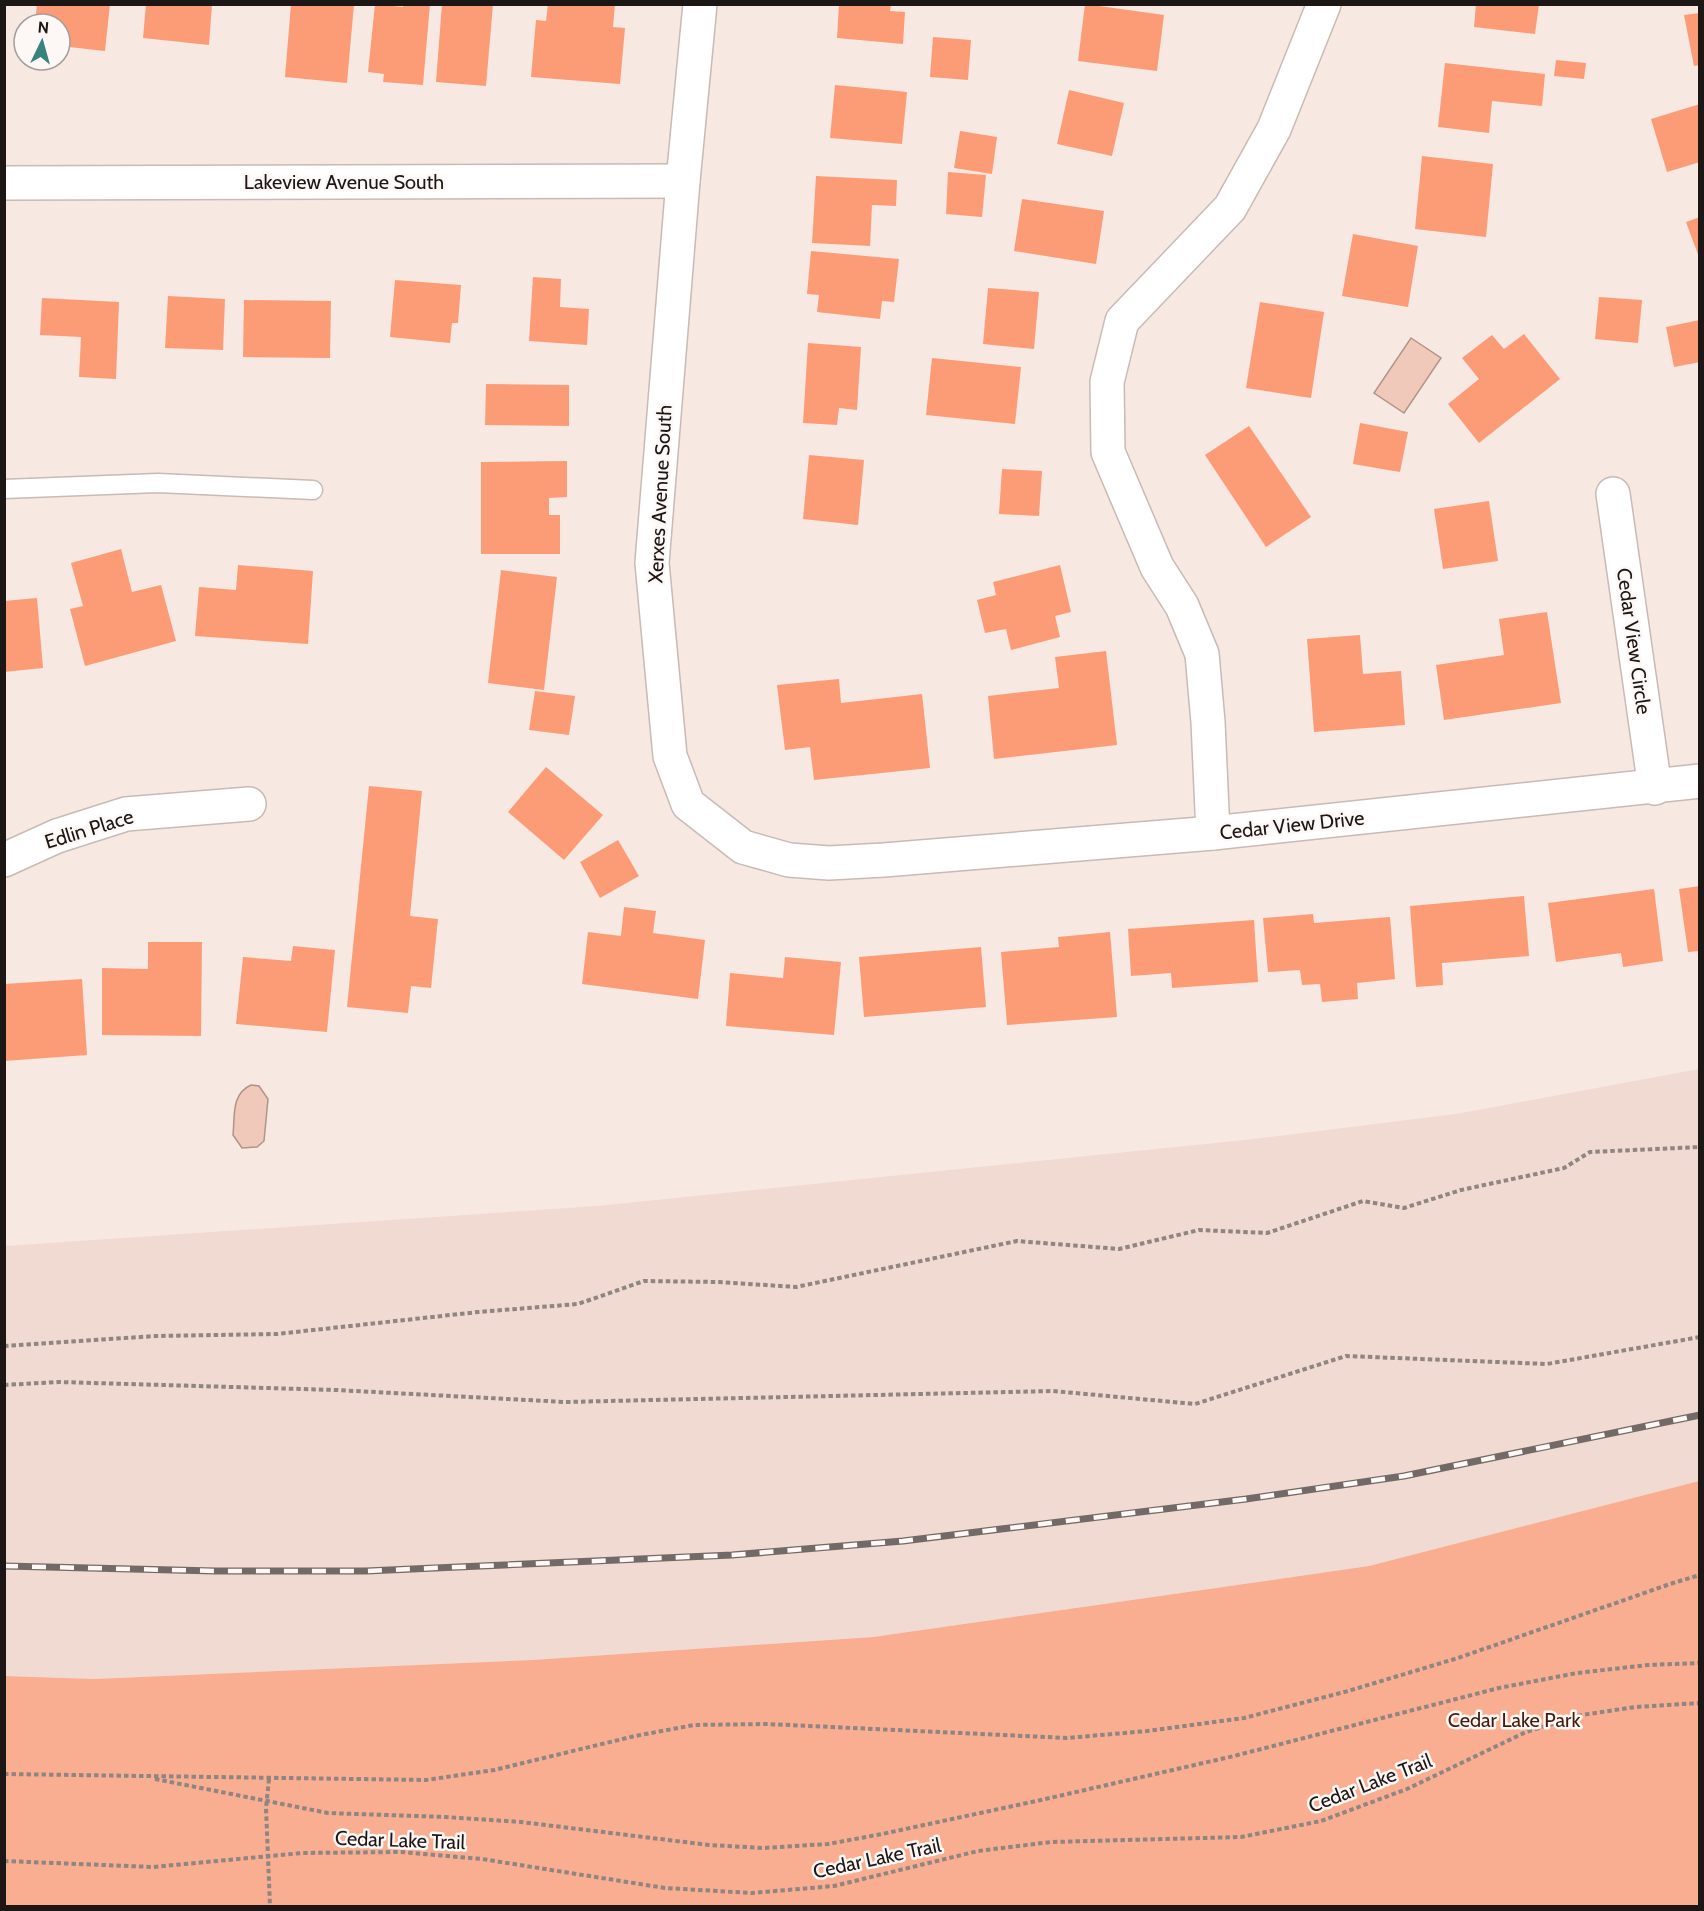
<svg xmlns="http://www.w3.org/2000/svg" width="1704" height="1911" viewBox="0 0 1704 1911" font-family="Cabin,sans-serif">
<rect width="100%" height="100%" fill="#f7e8e2"/>
<path fill="#f1dad2" d="M1699 1069V1481L1369 1566 873 1637 532 1660 94 1679 5 1676V1246L597 1206 1245 1140 1456 1114Z"/>
<path fill="#f9ae92" d="M1699 1481V1906H5V1676L94 1679 532 1660 873 1637 1369 1566Z"/>
<g fill="#f1c9ba" stroke="#b19488" stroke-width="1.5">
<path d="M1411 338 1441 358 1404 413 1374 393Z"/>
<path d="M251 1085 259 1086 268 1099 264 1141 257 1147 242 1148 233 1135C235 1116 231 1094 251 1085Z"/>
</g>
<g fill="#fc9c77">
<path d="M37 4H110L105 51 60 46V24H35Z"/>
<path d="M146 4H212L209 45 143 38Z"/>
<path d="M291 4H354L347 83 285 77Z"/>
<path d="M375 4 403 7V4H430L423 85 383 82 384 74 368 72Z"/>
<path d="M442 4H493L486 86 436 82Z"/>
<path d="M548 4H615L613 27 625 28 620 84 531 77 536 20 546 21Z"/>
<path d="M839 4H891L890 11 905 12 903 44 837 38Z"/>
<path d="M1085 4 1164 15 1157 71 1078 61Z"/>
<path d="M1476 4H1539L1535 34 1474 27Z"/>
<path d="M1700 13V65L1694 66 1684 15Z"/>
<path d="M933 37 971 40 968 80 930 77Z"/>
<path d="M1556 60 1586 63 1584 79 1554 76Z"/>
<path d="M1445 63 1545 74 1542 106 1492 101 1489 133 1438 127Z"/>
<path d="M835 85 907 92 902 144 830 138Z"/>
<path d="M1069 90 1124 103 1112 156 1057 144Z"/>
<path d="M1700 104V162L1667 172 1651 119Z"/>
<path d="M960 131 997 137 992 174 954 168Z"/>
<path d="M1422 156 1493 164 1486 237 1415 229Z"/>
<path d="M948 172 986 175 982 217 946 214Z"/>
<path d="M816 176 897 180 896 206 872 205 870 246 812 243Z"/>
<path d="M1022 199 1104 211 1096 264 1014 251Z"/>
<path d="M1700 217V257H1699L1686 222Z"/>
<path d="M1353 234 1418 246 1408 307 1342 296Z"/>
<path d="M811 251 899 259 894 302 882 301 880 319 817 312 819 295 807 294Z"/>
<path d="M533 277 561 279 560 307 589 309 587 345 529 341Z"/>
<path d="M395 280 461 285 458 323H452L450 343 390 337Z"/>
<path d="M988 288 1039 292 1034 349 983 344Z"/>
<path d="M168 296 225 299 223 350 165 348Z"/>
<path d="M1599 297 1642 300 1638 343 1595 339Z"/>
<path d="M42 298 119 302 116 379 79 377 81 337 40 335Z"/>
<path d="M244 300 331 301 330 358 243 357Z"/>
<path d="M1260 302 1324 312 1311 398 1246 388Z"/>
<path d="M1700 320V362L1674 367 1666 327Z"/>
<path d="M1524 334 1560 379 1479 443 1448 404 1479 379 1462 358 1492 335 1504 349Z"/>
<path d="M808 343 861 347 857 410 839 408 837 425 803 423Z"/>
<path d="M932 358 1021 367 1015 424 926 415Z"/>
<path d="M486 384 569 385V426L485 425Z"/>
<path d="M1360 423 1408 432 1400 472 1353 464Z"/>
<path d="M1249 426 1311 517 1266 547 1205 455Z"/>
<path d="M809 455 864 460 858 525 803 519Z"/>
<path d="M567 461V497L549 498V515H560V554H481V462Z"/>
<path d="M1002 469 1042 471 1039 516 999 514Z"/>
<path d="M1489 501 1498 561 1443 569 1434 509Z"/>
<path d="M121 549 132 592 161 585 176 641 85 666 70 609 83 606 71 563Z"/>
<path d="M238 565 313 571 308 644 195 636 199 587 236 590Z"/>
<path d="M1060 565 1071 612 1055 616 1060 637 1011 650 1006 629 985 633 977 600 996 595 993 582Z"/>
<path d="M501 570 557 577 544 690 488 683Z"/>
<path d="M37 598 43 668 4 672V601Z"/>
<path d="M1547 612 1561 703 1444 720 1436 665 1504 655 1499 619Z"/>
<path d="M1360 635 1363 674 1401 671 1405 725 1314 732 1307 639Z"/>
<path d="M1106 651 1117 745 994 759 988 696 1059 688 1055 657Z"/>
<path d="M839 679 841 703 922 694 930 768 814 780 810 747 785 750 777 685Z"/>
<path d="M535 691 575 696 569 735 529 730Z"/>
<path d="M546 767 603 815 564 860 508 812Z"/>
<path d="M369 786 422 791 410 916 438 919 431 988 411 986 408 1013 347 1007Z"/>
<path d="M618 840 639 876 600 898 580 862Z"/>
<path d="M1700 886V951L1688 952 1679 889Z"/>
<path d="M1654 889 1663 961 1623 967 1621 953 1556 962 1548 903Z"/>
<path d="M1524 896 1529 956 1442 963 1443 985 1416 987 1410 906Z"/>
<path d="M624 907 656 911 653 933 705 940 698 999 582 984 588 932 621 936Z"/>
<path d="M1313 914 1314 923 1390 917 1395 979 1357 983 1358 999 1322 1002 1320 984 1302 985 1300 970 1268 972 1263 918Z"/>
<path d="M1254 920 1258 982 1172 988 1171 973 1131 976 1128 929Z"/>
<path d="M1110 932 1117 1017 1007 1025 1001 952 1059 947 1058 937Z"/>
<path d="M148 942H202L201 1036 102 1035V968L148 969Z"/>
<path d="M293 946 335 950 327 1032 236 1024 243 957 291 961Z"/>
<path d="M981 947 986 1007 864 1017 859 957Z"/>
<path d="M785 957 841 962 834 1035 726 1026 730 973 783 978Z"/>
<path d="M82 979 87 1055 4 1061V984Z"/>
</g>
<g fill="none" stroke-linecap="round" stroke-linejoin="round">
<defs>
<path id="lane" d="M4 489 158 483 313 490"/>
<g id="street">
<path d="M700 4 683 181 652 563 670 756 688 804 743 847 789 860 829 863 884 860 1213 833 1700 781"/>
<path d="M4 183 683 181"/>
<path d="M1613 494 1655 788"/>
<path d="M1213 833 1208 722 1202 654 1182 606 1157 567 1108 452 1107 382 1122 321 1230 208 1274 129 1324 4"/>
<path d="M4 860 57 836 126 814 249 804"/>
</g>
</defs>
<use href="#lane" stroke="#c8bab5" stroke-width="21"/>
<use href="#street" stroke="#c8bab5" stroke-width="36"/>
<g stroke="#8f8581" stroke-width="4" stroke-dasharray="4.5 3" stroke-linecap="butt">
<path d="M4 1346 156 1336 277 1334 478 1312 578 1304 644 1281 719 1282 796 1287 1017 1241 1119 1249 1199 1230 1267 1233 1363 1201 1404 1208 1461 1190 1564 1168 1590 1152 1700 1147"/>
<path d="M4 1385 59 1382 336 1390 565 1402 1053 1391 1195 1404 1346 1356 1547 1364 1700 1337"/>
<path d="M4 1774 426 1780 494 1770 635 1736 694 1725 767 1724 1067 1738 1147 1731 1244 1718 1348 1691 1458 1658 1673 1583 1700 1575"/>
<path d="M155 1779 328 1813 446 1817 521 1822 709 1845 763 1848 828 1844 882 1834 1041 1800 1234 1756 1499 1688 1577 1673 1648 1665 1700 1663"/>
<path d="M269 1779 266 1808 270 1906"/>
<path d="M4 1861 153 1867 302 1853 401 1852 482 1859 665 1888 752 1893 834 1886 978 1851 1051 1842 1241 1837 1321 1821 1407 1789 1526 1732 1582 1715 1635 1707 1700 1703"/>
</g>
<use href="#lane" stroke="#fff" stroke-width="18"/>
<use href="#street" stroke="#fff" stroke-width="33"/>
<defs>
<path id="rail" d="M4 1566 216 1571H366L732 1555 903 1541 1246 1499 1404 1476 1700 1415"/>
</defs>
<use href="#rail" stroke="#736a67" stroke-width="7"/>
<use href="#rail" stroke="#fdf7f5" stroke-width="4.5" stroke-dasharray="14" stroke-linecap="butt"/>
</g>
<g text-anchor="middle" dominant-baseline="central" stroke-width="5" stroke-linejoin="round" paint-order="stroke">
<g font-size="20" fill="#1c1715" stroke="#fdf7f5">
<text x="344" y="182">Lakeview Avenue South</text>
<text transform="translate(660 494) rotate(-87)">Xerxes Avenue South</text>
<text transform="translate(1634 641) rotate(82)">Cedar View Circle</text>
<text transform="translate(1292 825) rotate(-6)">Cedar View Drive</text>
<text transform="translate(89 829) rotate(-17)">Edlin Place</text>
<text transform="translate(1370 1783) rotate(-21)">Cedar Lake Trail</text>
<text transform="translate(400 1840) rotate(2)">Cedar Lake Trail</text>
<text transform="translate(877 1858) rotate(-12)">Cedar Lake Trail</text>
</g>
<g font-size="20" fill="#421d0e" stroke="#fdf7f5">
<text x="1514" y="1720">Cedar Lake Park</text>
</g>
</g>
<rect width="1704" height="1911" fill="none" stroke="#1c1715" stroke-width="12"/>
<g transform="translate(42 42) rotate(5)"><circle r="28" fill="#fdf7f5" stroke="#a39d9b" stroke-width="1.5"/>
<path d="M0-4.5L10 22L0 15L-10 22Z" fill="#3a827d"/>
<text y="-9" font-size="16" font-weight="bold" text-anchor="middle" fill="#1c1715">N</text>
</g>
</svg>
